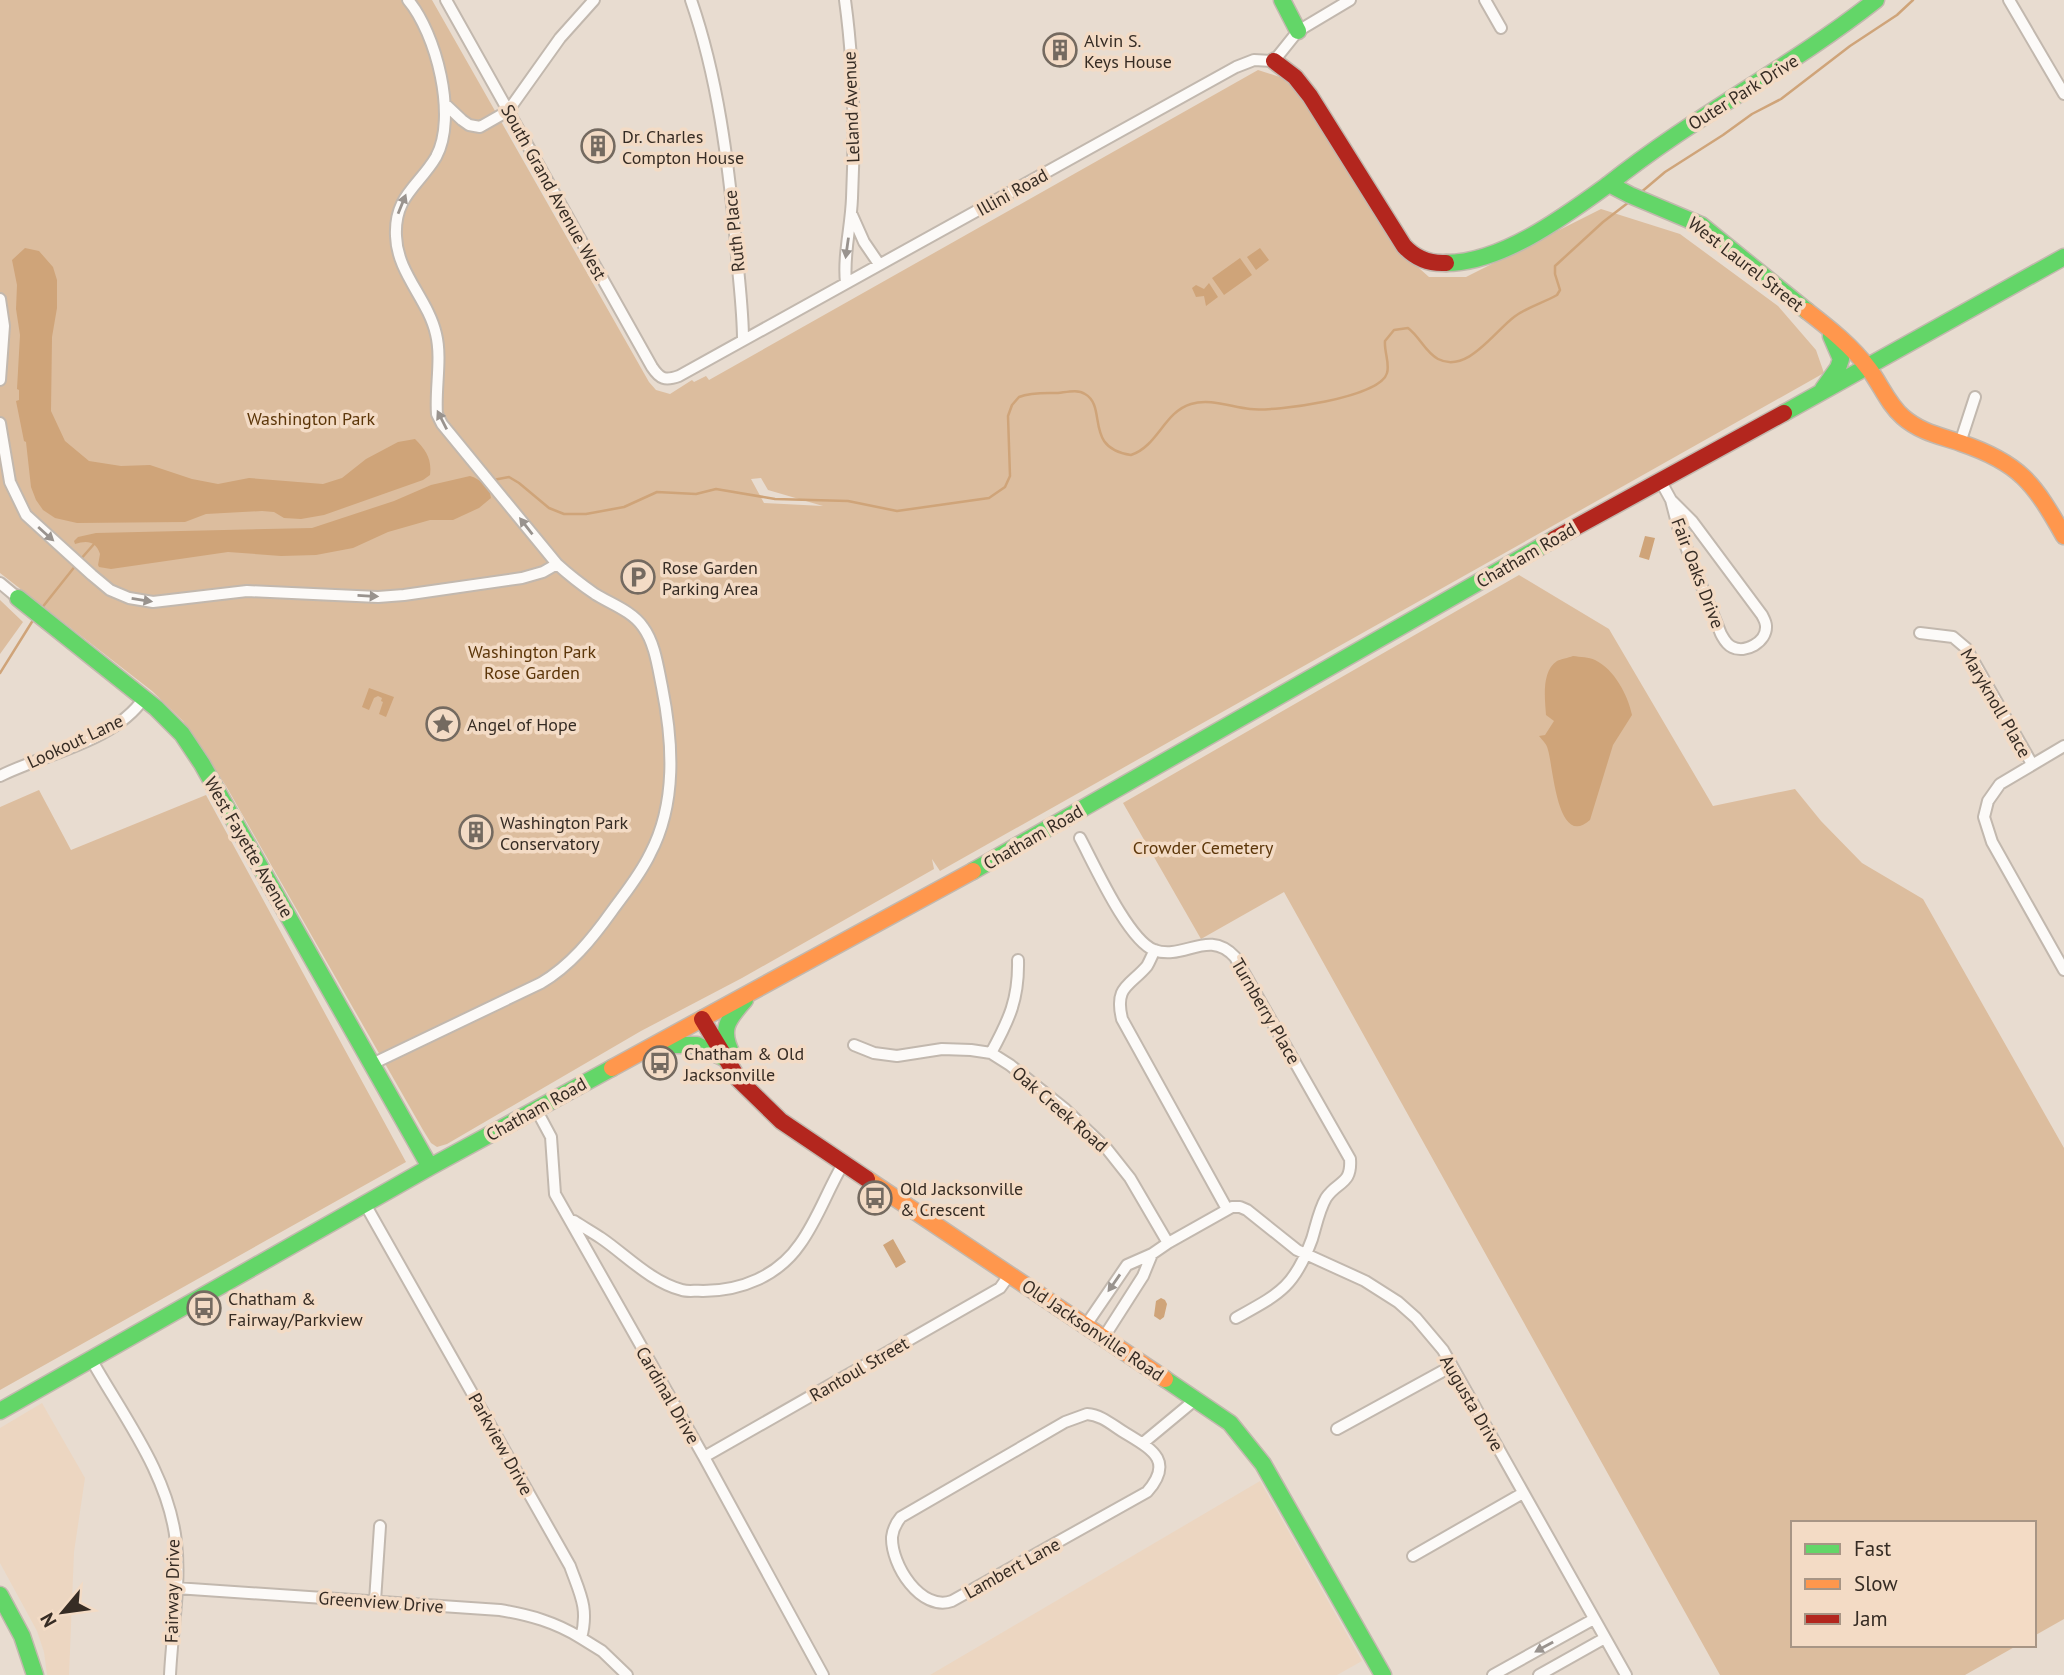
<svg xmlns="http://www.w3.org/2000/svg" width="2064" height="1675" font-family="'PT Sans',sans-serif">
<rect width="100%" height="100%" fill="#e8dcd0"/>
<path fill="#ecd6c1" d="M42,1403L85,1478L74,1552L69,1675H47L44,1652L37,1631L0,1563V1428Z
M1260,1481L1362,1661L1337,1675H930Z"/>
<path fill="#dcbd9e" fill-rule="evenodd" d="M0,0H432L649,382L656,390L670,394L692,380L694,382L706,376L709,380L1258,70L1280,77L1301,94L1392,244L1429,277H1466L1601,209L1680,234L1778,306L1816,350L1824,373L940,871L932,859L934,869L742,978L641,1031L447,1144L437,1147L431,1143L423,1130L226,786L183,721L152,691L0,573ZM761,478L768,490L823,506L764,503L751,479Z
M1519,575L1609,629L1713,806L1795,789L1821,821L1862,863L1923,899L2064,1148V1619L2034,1636V1523H1793V1645H2018L1965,1675H1720L1284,892L1201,939L1123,803Z
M0,600L23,622L0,654Z
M39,790L71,850L206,795L406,1162L0,1390V807Z"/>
<path fill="#cfa479" d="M25,248L39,251L53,267L57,280V308L52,337L51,411L65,441L89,461L121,466L150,465L192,479L218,484L249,478L323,484L342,478L366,459L398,442L415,439C426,450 432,459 430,475L423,480L324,515L301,519L284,518L274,512L262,511L206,514L185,522L77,523L55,518L43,510L36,500L31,487L26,442L24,441L16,401L19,400V390L17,389L20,335L16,309L17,285L12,260Z
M1260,248L1269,260L1256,270L1247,257Z
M1240,258L1252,275L1224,295L1212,278Z
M1209,283L1218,297L1206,306L1204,296L1196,297L1192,288L1196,285L1204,289Z
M470,476C480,479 490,487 491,498L479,508L453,520H430L388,532L353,548L316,555L281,556L228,552L111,569L99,567L98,565L100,554C96,541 87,540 75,544L74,541L78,537L96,533L312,528L394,501L431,485Z
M1645,536L1655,538L1649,560L1639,557Z
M1573,656C1580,657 1589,657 1595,660C1614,669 1628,695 1632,715L1613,745L1590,820C1557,850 1553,765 1548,750C1547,744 1543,741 1539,736L1545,735L1554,721L1546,715C1545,700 1541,671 1557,661C1561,659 1568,658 1573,656Z
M369,688L394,697L386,717L379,714L383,702L381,701L382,698L378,696L374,698L369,710L362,707Z
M893,1239L906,1262L896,1268L883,1245Z
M1161,1298L1165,1300L1167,1304L1164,1317L1160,1320L1154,1316L1156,1301Z"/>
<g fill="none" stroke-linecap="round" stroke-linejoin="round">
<path stroke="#cfa479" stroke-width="2.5" d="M1639,194L1665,172L1723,135L1752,114L1781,99L1850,46L1897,15L1913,0
M493,480L509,477L519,483L549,508L564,514H586L624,507L657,492L696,494L716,489L775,499L848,501L897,511L989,498L1005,487L1010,476L1008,416L1012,405L1019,397C1031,392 1046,393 1058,393C1067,392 1078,389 1085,394C1108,407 1083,448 1131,455C1158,446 1164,412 1191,404C1210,398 1231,407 1250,409C1275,412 1380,398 1387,373C1390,363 1384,352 1385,341L1394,330L1408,328C1420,337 1425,352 1438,359C1467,374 1494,332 1514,317C1527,307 1543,303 1557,295L1560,290L1555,274V266L1603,222L1629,202
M80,560L94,544
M41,609L76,565
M0,673L35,617"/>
<defs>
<path id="street" d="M446,0L652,367C660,379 665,381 679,376L1236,67L1254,60L1274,61L1298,31L1350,0
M691,0C718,78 728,161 736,243C738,275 743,308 743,340
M845,0C854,65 855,132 852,198C851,227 843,255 846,283
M1485,0L1501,28
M2009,0L2064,94
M445,104L462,120L469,125L480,127L508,111L560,38L594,0
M852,215L864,242L879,264
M0,299L4,326L0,380
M0,423L10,482L26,515L92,575L110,590L129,598L153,602L247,591L378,597L404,595L522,578L543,572L557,564
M1960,443L1975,397
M1660,480L1671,500L1692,521L1762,615C1764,619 1766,622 1766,626C1767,642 1745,654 1732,647C1726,644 1724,639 1721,634L1678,527L1671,500
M0,583L18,598
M1920,633L1953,637L1966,648L2032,764
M2064,746L2000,784L1988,801L1984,817L1992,842L2064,970
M0,776C46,753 114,742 144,698
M1080,838C1094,864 1128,940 1154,950C1184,961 1208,928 1235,957L1350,1159C1352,1185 1337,1181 1326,1198C1319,1210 1316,1226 1312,1239C1294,1288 1279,1294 1236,1318
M1155,950C1152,955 1150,961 1147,966C1130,986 1114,986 1122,1019L1227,1209
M854,1045L874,1053L897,1056L942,1049L971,1050L991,1053L1010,1065L1066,1110L1107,1149L1130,1178L1168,1243
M991,1053C1009,1020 1019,999 1018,960
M372,1064L541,983C570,966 592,939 612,911C625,893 640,875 650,854C677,803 673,742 662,687C658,668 655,643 643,627C632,611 611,604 595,594C582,585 569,575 557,564L442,424L437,414C435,389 442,358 436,334C428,299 397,273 396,236C394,196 419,186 436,157C458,117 436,33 408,0
M536,1109L551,1137L555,1194L704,1457L823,1675
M365,1204L570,1566C580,1594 589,1608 581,1638L602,1651L627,1675
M574,1221C583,1227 592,1232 601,1238C626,1255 651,1282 682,1290C688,1292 697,1290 703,1291C741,1291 778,1276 800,1244C818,1219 827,1191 843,1164
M1086,1325L1127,1265L1152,1254L1168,1243L1232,1207H1240L1247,1210L1297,1250L1365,1281L1398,1302L1416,1318L1443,1350L1626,1675
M1104,1337L1143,1276L1152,1254
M91,1359C123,1416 169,1475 176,1542C181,1585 172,1631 170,1675
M1087,1414C1101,1415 1111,1424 1122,1431C1149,1448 1176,1459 1147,1492L952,1601C921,1612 891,1565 892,1537C893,1529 896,1523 901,1517L1065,1422Z
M1337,1429L1452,1366
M1143,1443L1196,1399
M704,1457L1000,1288L1010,1274
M1413,1556L1523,1493
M176,1588L500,1610C530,1615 555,1622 581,1638
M375,1601L380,1526
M1493,1675L1594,1619
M1539,1675L1605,1638"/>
<path id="fast" d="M1282,0L1298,31
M1609,184C1694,116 1791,67 1876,0
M1446,263C1502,263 1565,216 1609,184L1630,195L1701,225L1807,311
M1823,389L1838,368L1841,359L1831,336
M1784,413L2064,257
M18,598L156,708L182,734L202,764L430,1167
M973,871L1554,539
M662,1045H697L724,1058
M733,1056C719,1030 727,1020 745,1000
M1165,1379L1230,1423L1263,1464L1383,1675
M0,1411L430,1167L612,1068
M0,1595L22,1636L35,1675"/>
<path id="slow" d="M1807,311C1829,328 1852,346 1869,369C1881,385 1888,404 1903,417C1920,432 1941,436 1961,443C2020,463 2034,483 2064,536
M612,1068L973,871
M867,1179L1165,1379"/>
<path id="jam" d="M1274,61L1295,77L1310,96L1404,246C1415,258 1429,264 1446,263
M1554,539L1784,413
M702,1019L739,1080L781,1121L867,1179"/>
</defs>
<use href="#street" stroke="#c2b8ae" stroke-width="14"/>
<use href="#fast" stroke="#c2b8ae" stroke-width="19"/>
<use href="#slow" stroke="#c2b8ae" stroke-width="19"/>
<use href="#jam" stroke="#c2b8ae" stroke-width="19"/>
<use href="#street" stroke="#fcfaf8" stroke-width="10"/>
<use href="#fast" stroke="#63d668" stroke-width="16"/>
<use href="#slow" stroke="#ff974d" stroke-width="16"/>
<use href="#jam" stroke="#b3261e" stroke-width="16"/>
</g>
<defs><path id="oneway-solid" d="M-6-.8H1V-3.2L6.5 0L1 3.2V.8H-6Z" transform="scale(1.75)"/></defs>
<g fill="#99938e">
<use href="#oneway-solid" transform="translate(402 204) rotate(-68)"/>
<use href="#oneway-solid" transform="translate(847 248) rotate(98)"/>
<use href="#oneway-solid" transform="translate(442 420) rotate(-117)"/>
<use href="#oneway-solid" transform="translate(526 526) rotate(-128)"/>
<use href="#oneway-solid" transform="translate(46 534) rotate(42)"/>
<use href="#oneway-solid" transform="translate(368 596) rotate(3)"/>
<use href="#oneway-solid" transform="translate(142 600) rotate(9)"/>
<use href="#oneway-solid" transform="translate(1114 1283) rotate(125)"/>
<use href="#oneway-solid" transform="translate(1544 1647) rotate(151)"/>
</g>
<defs>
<symbol id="building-ring" viewBox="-11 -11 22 22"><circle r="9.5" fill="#f3dbc5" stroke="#746a60" stroke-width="1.5"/><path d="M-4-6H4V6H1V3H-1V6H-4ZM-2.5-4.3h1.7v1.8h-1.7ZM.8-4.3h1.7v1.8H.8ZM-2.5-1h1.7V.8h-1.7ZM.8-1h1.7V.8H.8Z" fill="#746a60"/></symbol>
<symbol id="parking-ring" viewBox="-11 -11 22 22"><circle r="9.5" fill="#f3dbc5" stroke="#746a60" stroke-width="1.5"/><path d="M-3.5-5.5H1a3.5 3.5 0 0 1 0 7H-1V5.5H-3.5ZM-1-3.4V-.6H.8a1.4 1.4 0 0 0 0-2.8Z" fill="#746a60"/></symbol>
<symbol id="sight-ring" viewBox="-11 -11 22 22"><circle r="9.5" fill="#f3dbc5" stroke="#746a60" stroke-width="1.5"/><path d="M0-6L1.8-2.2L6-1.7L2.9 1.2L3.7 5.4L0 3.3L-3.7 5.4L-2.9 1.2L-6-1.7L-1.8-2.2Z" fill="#746a60"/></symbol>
<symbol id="bus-ring" viewBox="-11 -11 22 22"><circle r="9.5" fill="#f3dbc5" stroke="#746a60" stroke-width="1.5"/><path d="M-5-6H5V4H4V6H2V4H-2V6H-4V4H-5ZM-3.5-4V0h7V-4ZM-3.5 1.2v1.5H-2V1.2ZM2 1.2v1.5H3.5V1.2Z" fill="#746a60"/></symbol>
</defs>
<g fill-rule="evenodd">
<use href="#building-ring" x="1041" y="31" width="38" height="38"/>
<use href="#building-ring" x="579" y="127" width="38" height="38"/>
<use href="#parking-ring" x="619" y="558" width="38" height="38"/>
<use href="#sight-ring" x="424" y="705" width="38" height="38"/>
<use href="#building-ring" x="457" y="813" width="38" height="38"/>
<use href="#bus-ring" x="641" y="1044" width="38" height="38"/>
<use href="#bus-ring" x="856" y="1179" width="38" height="38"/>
<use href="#bus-ring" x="185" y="1289" width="38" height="38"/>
</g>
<g text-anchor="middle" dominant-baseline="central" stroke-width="7" stroke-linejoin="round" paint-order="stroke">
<g font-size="18" fill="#362c24" stroke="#f3dbc5" text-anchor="start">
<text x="1084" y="40">Alvin S.<tspan x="1084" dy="21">Keys House</tspan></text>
<text x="622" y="136">Dr. Charles<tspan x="622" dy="21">Compton House</tspan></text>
<text x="662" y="567">Rose Garden<tspan x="662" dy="21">Parking Area</tspan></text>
<text x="467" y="724">Angel of Hope</text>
<text x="500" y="822">Washington Park<tspan x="500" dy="21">Conservatory</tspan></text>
<text x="684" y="1053">Chatham &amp; Old<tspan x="684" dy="21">Jacksonville</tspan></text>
<text x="900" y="1188">Old Jacksonville<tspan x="900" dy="21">&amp; Crescent</tspan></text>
<text x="228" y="1298">Chatham &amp;<tspan x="228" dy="21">Fairway/Parkview</tspan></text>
</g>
<g font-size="18" fill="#362c24" stroke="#f3dbc5">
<text transform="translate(1743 92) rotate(-32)">Outer Park Drive</text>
<text transform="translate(851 107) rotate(-92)">Leland Avenue</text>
<text transform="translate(554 192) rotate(61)">South Grand Avenue West</text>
<text transform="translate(1012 192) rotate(-29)">Illini Road</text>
<text transform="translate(734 231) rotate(-96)">Ruth Place</text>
<text transform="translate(1746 264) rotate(38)">West Laurel Street</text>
<text transform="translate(1526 555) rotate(-30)">Chatham Road</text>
<text transform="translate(1698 573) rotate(69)">Fair Oaks Drive</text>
<text transform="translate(1996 703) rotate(60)">Maryknoll Place</text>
<text transform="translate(75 741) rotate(-25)">Lookout Lane</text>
<text transform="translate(1033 837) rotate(-30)">Chatham Road</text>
<text transform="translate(249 847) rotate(60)">West Fayette Avenue</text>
<text transform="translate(1266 1011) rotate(60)">Turnberry Place</text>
<text transform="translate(536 1109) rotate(-29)">Chatham Road</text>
<text transform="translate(1060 1109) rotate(41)">Oak Creek Road</text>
<text transform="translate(1093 1330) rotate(34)">Old Jacksonville Road</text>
<text transform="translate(859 1369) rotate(-30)">Rantoul Street</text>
<text transform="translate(668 1395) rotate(60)">Cardinal Drive</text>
<text transform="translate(1472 1403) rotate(60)">Augusta Drive</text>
<text transform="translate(501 1444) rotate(61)">Parkview Drive</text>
<text transform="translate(1012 1568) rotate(-29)">Lambert Lane</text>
<text transform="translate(172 1591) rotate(-89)">Fairway Drive</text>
<text transform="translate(381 1602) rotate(4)">Greenview Drive</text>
</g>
<g font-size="18" fill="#5c3609" stroke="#f3dbc5">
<text x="311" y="418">Washington Park</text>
<text x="532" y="651">Washington Park<tspan x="532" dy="21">Rose Garden</tspan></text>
<text x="1203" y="847">Crowder Cemetery</text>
</g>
</g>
<rect x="1791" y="1521" width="245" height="126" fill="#f3dbc5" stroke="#a79585" stroke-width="2"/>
<rect x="1805" y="1544" width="35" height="10" fill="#63d668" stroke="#a79585" stroke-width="2"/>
<text x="1854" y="1556" font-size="21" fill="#362c24">Fast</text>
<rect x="1805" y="1579" width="35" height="10" fill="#ff974d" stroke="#a79585" stroke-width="2"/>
<text x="1854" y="1591" font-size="21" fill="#362c24">Slow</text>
<rect x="1805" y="1614" width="35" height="10" fill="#b3261e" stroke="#a79585" stroke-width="2"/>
<text x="1854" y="1626" font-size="21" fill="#362c24">Jam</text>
<g transform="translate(63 1612) rotate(241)" stroke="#f3dbc5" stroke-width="5" paint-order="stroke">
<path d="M0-5L12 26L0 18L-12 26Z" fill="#362c24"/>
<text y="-10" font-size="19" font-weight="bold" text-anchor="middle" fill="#362c24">N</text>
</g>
</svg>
